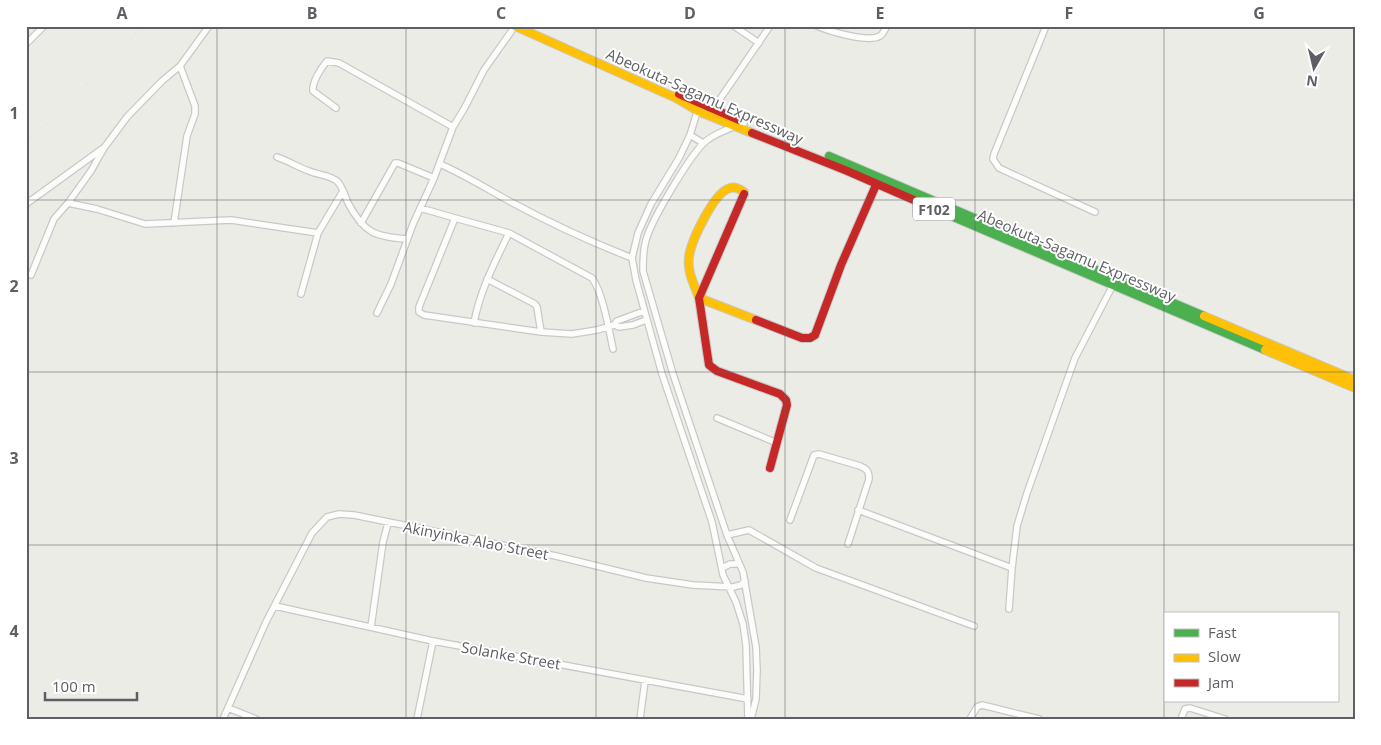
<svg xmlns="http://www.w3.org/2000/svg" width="1381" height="745" font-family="'Open Sans',sans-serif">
<rect width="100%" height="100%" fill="#ecece7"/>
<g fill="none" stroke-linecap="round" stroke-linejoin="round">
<defs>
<path id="street" d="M734,26L759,43
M817,26C829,31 868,43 880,36C883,34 885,29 887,26
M1046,26L994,154L993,159L999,168L1095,212
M26,44L44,26
M336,108L313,91C312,82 321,68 327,61L339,63L453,127
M698,109L690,135L679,158L651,204L638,233L632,258L636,280L662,374L712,522L723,575L736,602L743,624L746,645L748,719
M719,112L720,99L770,26
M744,123C731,128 717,132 706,141C691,153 653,218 647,237C643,247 643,260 643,271L673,374L727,535L743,572L756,647L757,670L756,699L751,719
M690,135L703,143
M277,157C288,161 298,167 309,171C318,175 331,175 338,182C343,188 345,196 348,203C364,233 375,237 407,239
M440,164C465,175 487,189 511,202C550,223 591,242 632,258
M68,203L97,209L145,224L231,220L318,233
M26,204L102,149
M420,208L455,218L419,307V312L424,315L541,332L572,334L597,330L614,325L619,327L633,325L646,320
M455,218L509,233L592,278C603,293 609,330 613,349
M174,223L187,136L195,114V106L180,66
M361,223L395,163H398L434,178
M31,275L54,219L68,203L91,171L104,148L127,117L162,81L180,66L209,26
M487,279L535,304L537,307L541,332
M301,294L318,233L343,191
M377,313L391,284L413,224L434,178L453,127L464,109L484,70L515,26
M474,323C480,290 495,262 509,233
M614,325L617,321L644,311
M717,418L777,443
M858,510L1012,568
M790,520L814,455L819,454L860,466C867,469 869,471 869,479L848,544
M727,535L749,530L816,568L974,626
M722,568L730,564H739
M275,606L433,641L748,699
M1009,609L1012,568L1017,526L1027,493L1075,358L1113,285
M371,627L383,542L388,523
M228,708L256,719
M223,719L266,622L312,533L327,517L339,514L354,515L556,556L646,578L693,585L733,587L741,585L745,581
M417,719L433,641
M640,719L645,681
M970,719L977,707L982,705L1039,719
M1181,719L1185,709L1190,708L1225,719"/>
<path id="fast" d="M829,156L1204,316
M930,207L1265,350"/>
<path id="slow" d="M515,26L676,98L698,111L752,133
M744,194V192C740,189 735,186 730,188C714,192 691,241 689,257C687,272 694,284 699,298L756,320
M1204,316L1355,380
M1265,350L1355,388"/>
<path id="jam" d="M679,94L739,120
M752,133L845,170L930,207
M744,194L699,298L709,365L717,371L780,394L786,400L787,405L770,468
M756,320L802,338H810L815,335L841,265L876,185"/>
</defs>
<use href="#street" stroke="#c8c8c8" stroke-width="8"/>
<use href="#fast" stroke="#c7c8c8" stroke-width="10"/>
<use href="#slow" stroke="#c7c8c8" stroke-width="10"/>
<use href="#jam" stroke="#c7c8c8" stroke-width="10"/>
<use href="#street" stroke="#fcfcfb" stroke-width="5.5"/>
<use href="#fast" stroke="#4caf50" stroke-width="8"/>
<use href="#slow" stroke="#ffc107" stroke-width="8"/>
<use href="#jam" stroke="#c62828" stroke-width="8"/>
<path stroke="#e3e4e3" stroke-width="2" stroke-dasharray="1 6" stroke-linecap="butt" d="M26,142L54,118L143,26"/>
</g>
<path fill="none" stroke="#5d5f64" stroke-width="1" stroke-opacity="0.55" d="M217,26V719M406,26V719M596,26V719M785,26V719M975,26V719M1164,26V719M26,200H1355M26,372H1355M26,545H1355"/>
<g text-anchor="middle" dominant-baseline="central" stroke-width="4" stroke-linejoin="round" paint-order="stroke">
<rect fill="#fff" stroke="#8e8f92" stroke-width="1" x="913" y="197.5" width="42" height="23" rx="4"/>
<g font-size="14" font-weight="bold" fill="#5d5f64">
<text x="934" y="209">F102</text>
</g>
<g font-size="15" fill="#5d5f64" stroke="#fff">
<text transform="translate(705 96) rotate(24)">Abeokuta-Sagamu Expressway</text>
<text transform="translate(1077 255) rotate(23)">Abeokuta-Sagamu Expressway</text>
<text transform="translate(476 540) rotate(11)">Akinyinka Alao Street</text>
<text transform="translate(511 655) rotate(10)">Solanke Street</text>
</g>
</g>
<rect width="1381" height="745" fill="none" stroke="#ffffff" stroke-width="55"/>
<rect x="1164" y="612" width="175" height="90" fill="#ffffff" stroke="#bebfc1"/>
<rect x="1174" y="629" width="25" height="8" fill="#4caf50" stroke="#bebfc1"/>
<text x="1208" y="638" font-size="15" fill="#5d5f64">Fast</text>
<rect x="1174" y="654" width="25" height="8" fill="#ffc107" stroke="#bebfc1"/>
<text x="1208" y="662" font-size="15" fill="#5d5f64">Slow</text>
<rect x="1174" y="679" width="25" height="8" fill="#c62828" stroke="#bebfc1"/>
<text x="1208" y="688" font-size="15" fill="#5d5f64">Jam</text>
<g transform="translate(1314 68) rotate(188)" stroke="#ffffff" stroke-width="4" paint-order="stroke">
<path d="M0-4L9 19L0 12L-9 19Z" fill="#5d5f64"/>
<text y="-8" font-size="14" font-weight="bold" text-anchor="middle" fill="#5d5f64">N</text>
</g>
<path d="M45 692v8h92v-8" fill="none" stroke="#5d5f64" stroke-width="2.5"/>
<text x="52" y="692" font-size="15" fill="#5d5f64" stroke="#ffffff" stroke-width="4" paint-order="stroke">100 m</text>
<rect x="28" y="28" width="1326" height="690" fill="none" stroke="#5d5f64" stroke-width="2"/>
<g font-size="16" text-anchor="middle" font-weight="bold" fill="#5d5f64">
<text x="122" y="19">A</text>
<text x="312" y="19">B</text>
<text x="501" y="19">C</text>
<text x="690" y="19">D</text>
<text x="880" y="19">E</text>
<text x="1069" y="19">F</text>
<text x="1259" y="19">G</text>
<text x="14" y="119">1</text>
<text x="14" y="292">2</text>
<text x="14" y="464">3</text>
<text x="14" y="637">4</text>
</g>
</svg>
